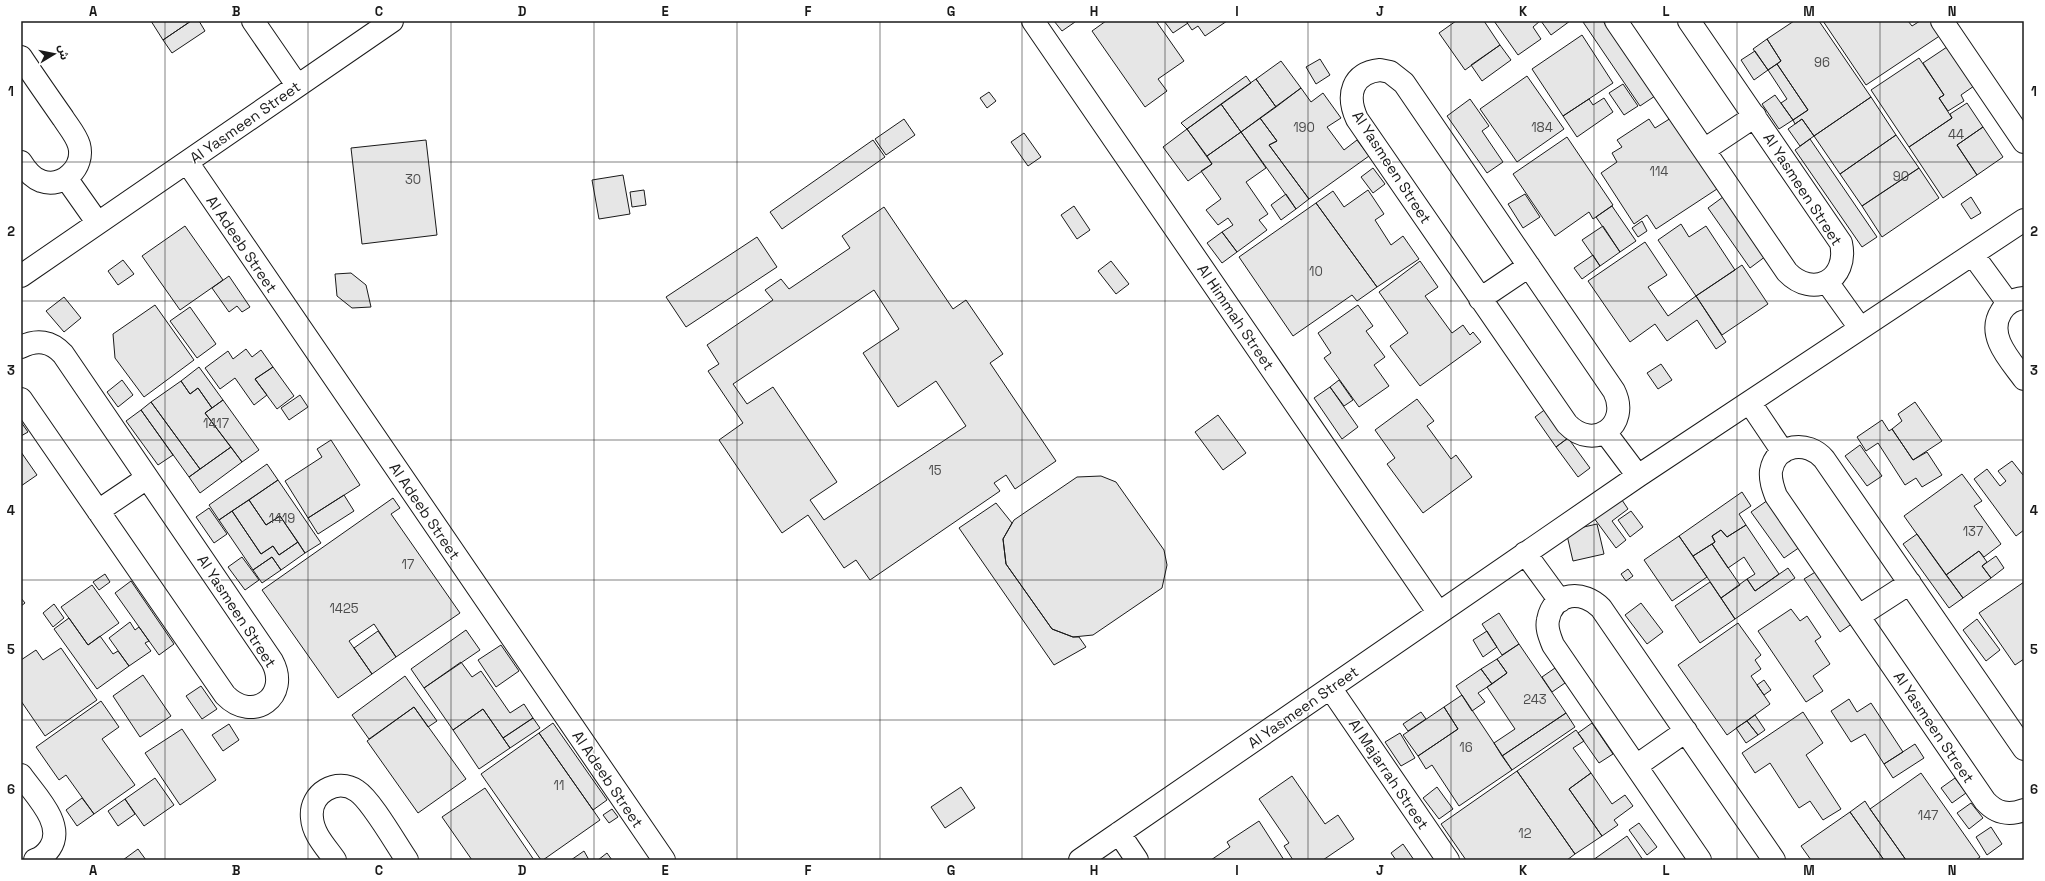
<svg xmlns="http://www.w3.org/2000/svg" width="2045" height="881" font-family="'Space Grotesk','Noto Sans Arabic',sans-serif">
<rect width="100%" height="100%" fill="#fff"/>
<path fill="#e6e6e6" stroke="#1a1a1a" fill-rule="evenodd" d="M151,21H191L163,40Z
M191,21H199L205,31L172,53L163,40Z
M1054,21H1075V22L1062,31Z
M1106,21H1156L1184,61L1158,79L1167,91L1145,107L1092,31Z
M1164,21H1186L1188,23L1173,33Z
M1186,21H1227L1205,36L1198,26L1192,30Z
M1456,21H1484L1500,45L1465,70L1439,33Z
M1494,21H1540L1533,27L1541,39L1518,55Z
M1541,21H1570L1551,35Z
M1603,21L1655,96L1640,106L1583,22Z
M1794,21H1819L1871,97L1814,136L1802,119L1795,124L1793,120L1808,110L1777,64L1781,61L1767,39Z
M1823,21H1908L1912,26L1920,21H1931L1941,35L1866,85Z
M1582,35L1613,83L1563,116L1532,69Z
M1767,39L1781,61L1768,70L1753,49Z
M1500,45L1511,60L1482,81L1471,65Z
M1947,47L1974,86L1961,95L1964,101L1948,111L1939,98L1944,95L1923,63Z
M1755,51L1768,70L1754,80L1741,60Z
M1919,58L1944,95L1939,98L1952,118L1909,147L1871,90Z
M1320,59L1330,75L1316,84L1306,67Z
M1281,61L1301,88L1276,107L1256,79Z
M1777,64L1808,110L1793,120L1781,103L1787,99L1768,70Z
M1246,76L1251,83L1187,129L1181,123Z
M1527,76L1564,129L1517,162L1480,109Z
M1256,79L1276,107L1241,132L1221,104Z
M1623,84L1638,106L1624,115L1609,93Z
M1301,88L1311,102L1323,93L1341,118L1327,127L1344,150L1357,140L1369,156L1309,199L1269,145L1277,141L1260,118Z
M989,92L996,101L987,108L980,98Z
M1775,95L1793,120L1779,129L1762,104Z
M1871,97L1896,135L1840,174L1814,136Z
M1604,98L1613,112L1577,137L1563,116L1589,99L1593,105Z
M1470,99L1489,126L1482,131L1503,162L1487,173L1447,116Z
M1967,103L1983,127L1957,145L1977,175L1943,198L1909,147L1952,118L1950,114Z
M1221,104L1241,132L1207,156L1187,129Z
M1260,118L1277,141L1269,145L1309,199L1296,209L1241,132Z
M1671,118L1717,189L1656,229L1647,215L1634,224L1601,173L1617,162L1612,153L1622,147L1617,140L1649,119L1655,128Z
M904,119L915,135L886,155L875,139Z
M1802,119L1814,136L1800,146L1788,129Z
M1983,127L2003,157L1977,175L1957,145Z
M1187,129L1212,164L1188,181L1163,147Z
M1241,132L1266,168L1246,182L1268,214L1259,220L1267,230L1237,252L1222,232L1233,225L1228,218L1218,225L1206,210L1221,199L1201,171L1212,164L1207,156Z
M1024,133L1041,157L1028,166L1011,142Z
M1896,135L1919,168L1862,206L1840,174Z
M1567,137L1613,205L1593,219L1589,212L1555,236L1513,174Z
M1810,139L1877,237L1862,247L1795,150Z
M426,140L437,235L362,244L351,148Z
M873,140L885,157L782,229L770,212Z
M1373,168L1385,184L1373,193L1361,177Z
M1919,168L1939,198L1882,237L1862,206Z
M623,175L630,214L599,219L592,180Z
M644,190L646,205L632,207L630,192Z
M1368,190L1384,214L1375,220L1391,245L1403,236L1419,259L1377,287L1316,203L1333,191L1344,207Z
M1286,194L1296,209L1281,220L1271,205Z
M1525,194L1540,217L1523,228L1508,204Z
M1723,197L1766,256L1750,268L1708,208Z
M1971,197L1981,213L1971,219L1961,204Z
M1316,203L1377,287L1357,301L1352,295L1293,336L1239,257Z
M1074,206L1090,230L1077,239L1061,215Z
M1612,206L1636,241L1620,252L1596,217Z
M884,207L953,309L966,300L1003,354L990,363L1056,461L1015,489L1006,475L994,483L1000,491L870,580L856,560L844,568L808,515L782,533L719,440L743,423L708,371L719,364L707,345L773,300L765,290L781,279L789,289L850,248L842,236ZM874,290L899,329L863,353L898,407L936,381L966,426L824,520L810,500L837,482L773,387L747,404L733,384Z
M1642,221L1647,231L1638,237L1632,228Z
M1681,224L1689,237L1706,226L1735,270L1696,296L1658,240Z
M185,226L223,280L180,310L142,256Z
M1603,226L1620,252L1600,266L1582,240Z
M1222,232L1237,252L1222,263L1207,243Z
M757,237L777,267L686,327L666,297Z
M1645,242L1667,275L1648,287L1668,316L1696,296L1726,342L1716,349L1697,320L1667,341L1655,324L1630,342L1588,281Z
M1593,255L1600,266L1582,279L1574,268Z
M123,260L134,274L118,285L108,271Z
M1111,261L1129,284L1116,294L1098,271Z
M1420,261L1438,287L1425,296L1452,333L1463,325L1470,335L1473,332L1481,342L1420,386L1390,346L1408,333L1379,292Z
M1742,265L1768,304L1722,335L1696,296Z
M351,273L366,285L371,307L352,308L337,296L335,274Z
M229,276L250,307L242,312L237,306L229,312L212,288Z
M64,297L81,318L64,332L46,311Z
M155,305L194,360L144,397L115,358L113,334Z
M1358,305L1373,326L1366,331L1385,357L1374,365L1389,386L1359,407L1324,358L1331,353L1318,333Z
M190,307L216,344L197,358L170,321Z
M246,349L252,357L261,350L273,367L255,379L267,395L254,405L235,378L220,389L205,368L228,351L233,359Z
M1661,364L1672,380L1658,389L1647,373Z
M199,367L223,400L212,408L198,388L190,394L181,381Z
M273,367L294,396L277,409L255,379Z
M122,380L133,395L118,407L107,392Z
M1339,380L1353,400L1344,406L1330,387Z
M181,381L190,394L198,388L212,408L205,413L231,447L200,469L151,402Z
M1330,387L1358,427L1342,439L1314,398Z
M300,395L308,407L289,420L281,408Z
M1417,399L1434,421L1427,426L1451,459L1456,455L1472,477L1423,513L1387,464L1395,458L1375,430Z
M223,400L259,450L242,462L205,413Z
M151,402L200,469L189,477L141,410Z
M1915,402L1942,441L1913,460L1892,429L1902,421L1898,414Z
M1547,408L1568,438L1556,447L1535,417Z
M141,410L173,455L158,465L126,421Z
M1218,415L1246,453L1223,470L1195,432Z
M1882,420L1889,431L1892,429L1913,460L1927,452L1942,475L1922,487L1916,478L1905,485L1878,443L1866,451L1857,437Z
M21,422L28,432L21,436Z
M1568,438L1590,468L1578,477L1556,447Z
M331,440L360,485L308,518L285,481L322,457L317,449Z
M1860,445L1882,476L1867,486L1845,456Z
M231,447L242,462L200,493L189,477Z
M21,452L37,475L21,486Z
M2012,461L2023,475L2024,474V530L2016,536L1974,479L1987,469L2000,486L2006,481L1998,471Z
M267,464L278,480L219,520L209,505Z
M1962,474L1982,501L1974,506L2001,544L1984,557L1979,551L1946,575L1904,516Z
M1101,476L1116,482L1164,550L1167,565L1162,588L1093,635L1073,637L1052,629L1006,564L1003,539L1014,520L1077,477Z
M278,480L321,543L305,553L280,516L266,525L249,500Z
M1742,492L1751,506L1739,514L1746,525L1727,537L1721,530L1712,536L1715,542L1693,556L1679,536Z
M1618,494L1628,509L1612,521L1626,540L1616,548L1591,514Z
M344,495L354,511L318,534L308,518Z
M393,498L400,508L391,514L460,613L396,657L374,624L349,641L372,674L338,698L262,590Z
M249,500L266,525L280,516L298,542L279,555L273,546L261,554L232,511Z
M1768,500L1800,547L1784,558L1751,512Z
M996,503L1012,523L1003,539L1006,564L1052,629L1073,637H1079L1086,647L1054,665L959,528Z
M209,508L227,534L214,543L196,517Z
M232,511L261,554L273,546L279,555L298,542L305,553L281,570L272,557L253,570L219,520Z
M1631,511L1643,527L1630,537L1618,520Z
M1597,524L1604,554L1573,561L1566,531Z
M1746,525L1779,574L1755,591L1747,579L1755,574L1744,557L1728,568L1712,544L1715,542L1712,536L1721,530L1727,537Z
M1917,534L1963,598L1949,608L1903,544Z
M1679,536L1707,577L1672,601L1644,560Z
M1712,544L1740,585L1721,598L1693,556Z
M1979,551L1987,562L1982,566L1991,578L1963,598L1946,575Z
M1996,556L2004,568L1991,578L1982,566Z
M242,557L259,580L245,590L228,567Z
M272,557L281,570L262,583L253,570Z
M1788,568L1795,578L1735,619L1721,598L1747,579L1755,591Z
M1628,569L1633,576L1626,581L1621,574Z
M1817,571L1853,623L1840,632L1804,579Z
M105,574L110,582L99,590L93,582Z
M131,581L174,644L159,655L115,593Z
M1710,582L1735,619L1700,643L1675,606Z
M2024,582V659L2015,665L1979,613Z
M92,585L119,623L88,645L61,607Z
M21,598L25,603L21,606Z
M1641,603L1663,632L1647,644L1625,615Z
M54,604L64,618L53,627L43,613Z
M1791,609L1800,621L1807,616L1821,637L1815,641L1830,664L1813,676L1823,691L1806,702L1758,631Z
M1499,613L1519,644L1502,655L1482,624Z
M69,618L88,645L100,636L113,654L118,651L129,666L97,689L54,629Z
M1977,619L2000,650L1986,661L1963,630Z
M130,622L135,630L139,627L149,641L145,643L151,651L129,666L109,638Z
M1738,623L1761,655L1755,660L1761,669L1751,676L1770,704L1727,735L1678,665Z
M466,630L480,650L424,688L411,669Z
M378,631L396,657L372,674L354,648Z
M1487,631L1497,647L1483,657L1473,640Z
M1519,644L1566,713L1502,756L1494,743L1515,729L1487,687L1507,673L1497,659Z
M501,645L519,671L496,687L478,660Z
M61,648L97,700L45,736L21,701V660L36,650L43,660Z
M1497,659L1507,673L1492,684L1481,669Z
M461,662L472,677L481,671L510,713L524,704L533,718L503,738L483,709L453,730L424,688Z
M1555,668L1565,683L1552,692L1542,677Z
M1481,669L1492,684L1478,693L1485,702L1472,711L1456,686Z
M143,675L171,716L140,737L113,696Z
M405,676L437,721L428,727L414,707L369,739L352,715Z
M1764,680L1771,690L1764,695L1757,685Z
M201,686L217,709L202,719L186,696Z
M1462,695L1512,770L1459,806L1432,765L1426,769L1418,756L1458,729L1444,707Z
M1849,699L1857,712L1871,703L1903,752L1884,764L1865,734L1851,742L1831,711Z
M101,701L119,727L102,739L135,785L94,814L66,775L59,780L36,747Z
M414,707L466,779L418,813L367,741Z
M1444,707L1458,729L1418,756L1403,735Z
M483,709L510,748L479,769L453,730Z
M1421,712L1426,719L1408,731L1403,724Z
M1803,712L1823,743L1806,755L1841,809L1823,820L1810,801L1799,808L1770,763L1755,773L1742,753Z
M1566,713L1575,727L1512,770L1502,756Z
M1755,715L1765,730L1758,735L1747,721Z
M533,718L540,728L510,748L503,738Z
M1747,721L1758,735L1746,743L1736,728Z
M553,723L607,800L593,810L539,733Z
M1592,723L1613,754L1599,763L1578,733Z
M229,724L239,740L223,751L212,735Z
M182,729L216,780L180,805L145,753Z
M1576,730L1584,741L1573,748L1591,773L1569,789L1602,836L1575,854L1517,771Z
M539,733L600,820L543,860H541L481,774Z
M1400,733L1415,758L1401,766L1385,742Z
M1915,744L1924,758L1893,778L1884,764Z
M1517,771L1575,854L1567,860H1466L1441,824Z
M1591,773L1612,804L1625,795L1633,806L1614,820L1618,825L1602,836L1569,789Z
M1921,773L1980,857L1976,860H1906L1870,809Z
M1292,776L1325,824L1338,815L1354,839L1323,860H1293L1284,846L1289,843L1259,799Z
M155,778L174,805L144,826L125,799Z
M1955,778L1966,793L1952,803L1941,788Z
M961,787L975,808L945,828L931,807Z
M1437,787L1453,809L1439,819L1423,798Z
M485,788L534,860H472L442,817Z
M82,798L94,814L77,826L66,810Z
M125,799L135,814L118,826L108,811Z
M1865,801L1870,809L1906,860H1884L1850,812Z
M1971,803L1983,818L1969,829L1957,813Z
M612,809L618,817L609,823L603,815Z
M1850,812L1884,860H1811L1801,846Z
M1259,821L1284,860H1211L1230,847L1227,842Z
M1639,823L1657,847L1647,855L1629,830Z
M1991,827L2002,844L1987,855L1976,837Z
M1627,836L1643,860H1593Z
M1403,844L1414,860H1396L1391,853Z
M138,849L146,860H123Z
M584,851L589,860H571Z
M607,853L612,860H598Z"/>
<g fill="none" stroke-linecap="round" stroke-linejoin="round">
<defs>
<path id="minor" d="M253,21L297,85
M1033,21L1438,612
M1616,21L1787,272C1813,299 1849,280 1841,243L1689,21
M1942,21L2024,142
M21,57C35,78 49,98 63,118C68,126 76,135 79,145C85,167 63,189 41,181C32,178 26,170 21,162
M1380,70L1390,72L1404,83L1614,391C1631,425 1594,452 1567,424L1357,119C1346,95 1352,73 1380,70Z
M1704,150L1755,116
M187,162L664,860
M66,178L97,222
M1973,255L2008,303
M21,276L392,21
M1827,282L1860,328
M2024,298C2014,299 2006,303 2001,312C1986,336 2011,361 2024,379
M1480,299L1529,266
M21,347C37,339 51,341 63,354L272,661C291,696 253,724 225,695L21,399
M1750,403L1783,452
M1605,432L1638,476
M98,511L147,478
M1525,553L1560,601
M1859,616L1910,583
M1331,689L1448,860
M2024,749L1824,459C1808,440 1776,443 1771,471C1770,480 1773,488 1776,496L1985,801C1996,813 2008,816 2024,810
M1636,766L1686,731
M21,775C34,794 66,824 50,848C46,854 41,858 35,860
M1119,833L1137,860
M335,860C326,847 313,834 312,818C309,793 337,777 357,791C371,800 396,844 407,860
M1080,860L1638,476L2024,220
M1700,860L1553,645C1550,637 1546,629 1548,620C1553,591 1584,590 1601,608L1774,860"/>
</defs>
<use href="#minor" stroke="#1a1a1a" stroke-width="24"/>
<use href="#minor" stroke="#fff" stroke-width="22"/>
</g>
<path fill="none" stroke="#1a1a1a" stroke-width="1" stroke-opacity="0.55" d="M165,21V860M308,21V860M451,21V860M594,21V860M737,21V860M880,21V860M1022,21V860M1165,21V860M1308,21V860M1451,21V860M1594,21V860M1737,21V860M1880,21V860M21,162H2024M21,301H2024M21,440H2024M21,580H2024M21,720H2024"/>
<g text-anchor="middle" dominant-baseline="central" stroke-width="3" stroke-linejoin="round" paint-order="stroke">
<g font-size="13" fill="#4d4d4d">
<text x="1822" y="62">96</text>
<text x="1304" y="127">190</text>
<text x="1542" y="127">184</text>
<text x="1956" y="134">44</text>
<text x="1659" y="171">114</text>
<text x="1901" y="176">90</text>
<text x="413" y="179">30</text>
<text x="1316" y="271">10</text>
<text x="216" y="423">1417</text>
<text x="935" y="470">15</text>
<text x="282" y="518">1419</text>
<text x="1973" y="531">137</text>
<text x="408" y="564">17</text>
<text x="344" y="608">1425</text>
<text x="1535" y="699">243</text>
<text x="1466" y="747">16</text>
<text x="559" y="785">11</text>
<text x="1928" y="815">147</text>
<text x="1525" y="833">12</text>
</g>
<g font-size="15" fill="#1a1a1a" stroke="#fff">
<text transform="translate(245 122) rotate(-35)">Al Yasmeen Street</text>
<text transform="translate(1392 167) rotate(57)">Al Yasmeen Street</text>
<text transform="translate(1803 189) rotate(57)">Al Yasmeen Street</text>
<text transform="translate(242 244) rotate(56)">Al Adeeb Street</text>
<text transform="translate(1236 317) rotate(56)">Al Himmah Street</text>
<text transform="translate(425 511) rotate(56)">Al Adeeb Street</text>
<text transform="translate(237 611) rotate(57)">Al Yasmeen Street</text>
<text transform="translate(1303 707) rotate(-35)">Al Yasmeen Street</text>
<text transform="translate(1934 727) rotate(56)">Al Yasmeen Street</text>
<text transform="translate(1389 774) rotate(56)">Al Majarrah Street</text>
<text transform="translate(608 779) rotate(56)">Al Adeeb Street</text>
</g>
</g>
<rect width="2045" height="881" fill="none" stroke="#ffffff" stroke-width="44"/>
<g transform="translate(54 54) rotate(80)" stroke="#ffffff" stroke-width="3" paint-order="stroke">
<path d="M0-3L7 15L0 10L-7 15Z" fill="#1a1a1a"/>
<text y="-6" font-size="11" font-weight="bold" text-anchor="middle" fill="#1a1a1a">ش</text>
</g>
<rect x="22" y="22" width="2001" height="837" fill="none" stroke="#1a1a1a" stroke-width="1.5"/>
<g font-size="13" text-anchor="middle" font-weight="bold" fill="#1a1a1a">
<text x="93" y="16">A</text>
<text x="236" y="16">B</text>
<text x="379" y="16">C</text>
<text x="522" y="16">D</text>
<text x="665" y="16">E</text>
<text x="808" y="16">F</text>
<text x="951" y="16">G</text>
<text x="1094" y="16">H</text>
<text x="1237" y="16">I</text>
<text x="1380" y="16">J</text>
<text x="1523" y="16">K</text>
<text x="1666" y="16">L</text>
<text x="1809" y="16">M</text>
<text x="1952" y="16">N</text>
<text x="11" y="96">1</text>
<text x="2034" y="96">1</text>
<text x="11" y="236">2</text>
<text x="2034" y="236">2</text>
<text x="11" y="375">3</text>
<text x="2034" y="375">3</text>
<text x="11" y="515">4</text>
<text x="2034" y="515">4</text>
<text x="11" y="654">5</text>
<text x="2034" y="654">5</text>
<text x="11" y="794">6</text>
<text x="2034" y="794">6</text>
<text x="93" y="875">A</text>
<text x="236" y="875">B</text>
<text x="379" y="875">C</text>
<text x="522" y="875">D</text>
<text x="665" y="875">E</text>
<text x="808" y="875">F</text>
<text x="951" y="875">G</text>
<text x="1094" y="875">H</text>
<text x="1237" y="875">I</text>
<text x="1380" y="875">J</text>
<text x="1523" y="875">K</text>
<text x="1666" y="875">L</text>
<text x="1809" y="875">M</text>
<text x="1952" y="875">N</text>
</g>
</svg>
